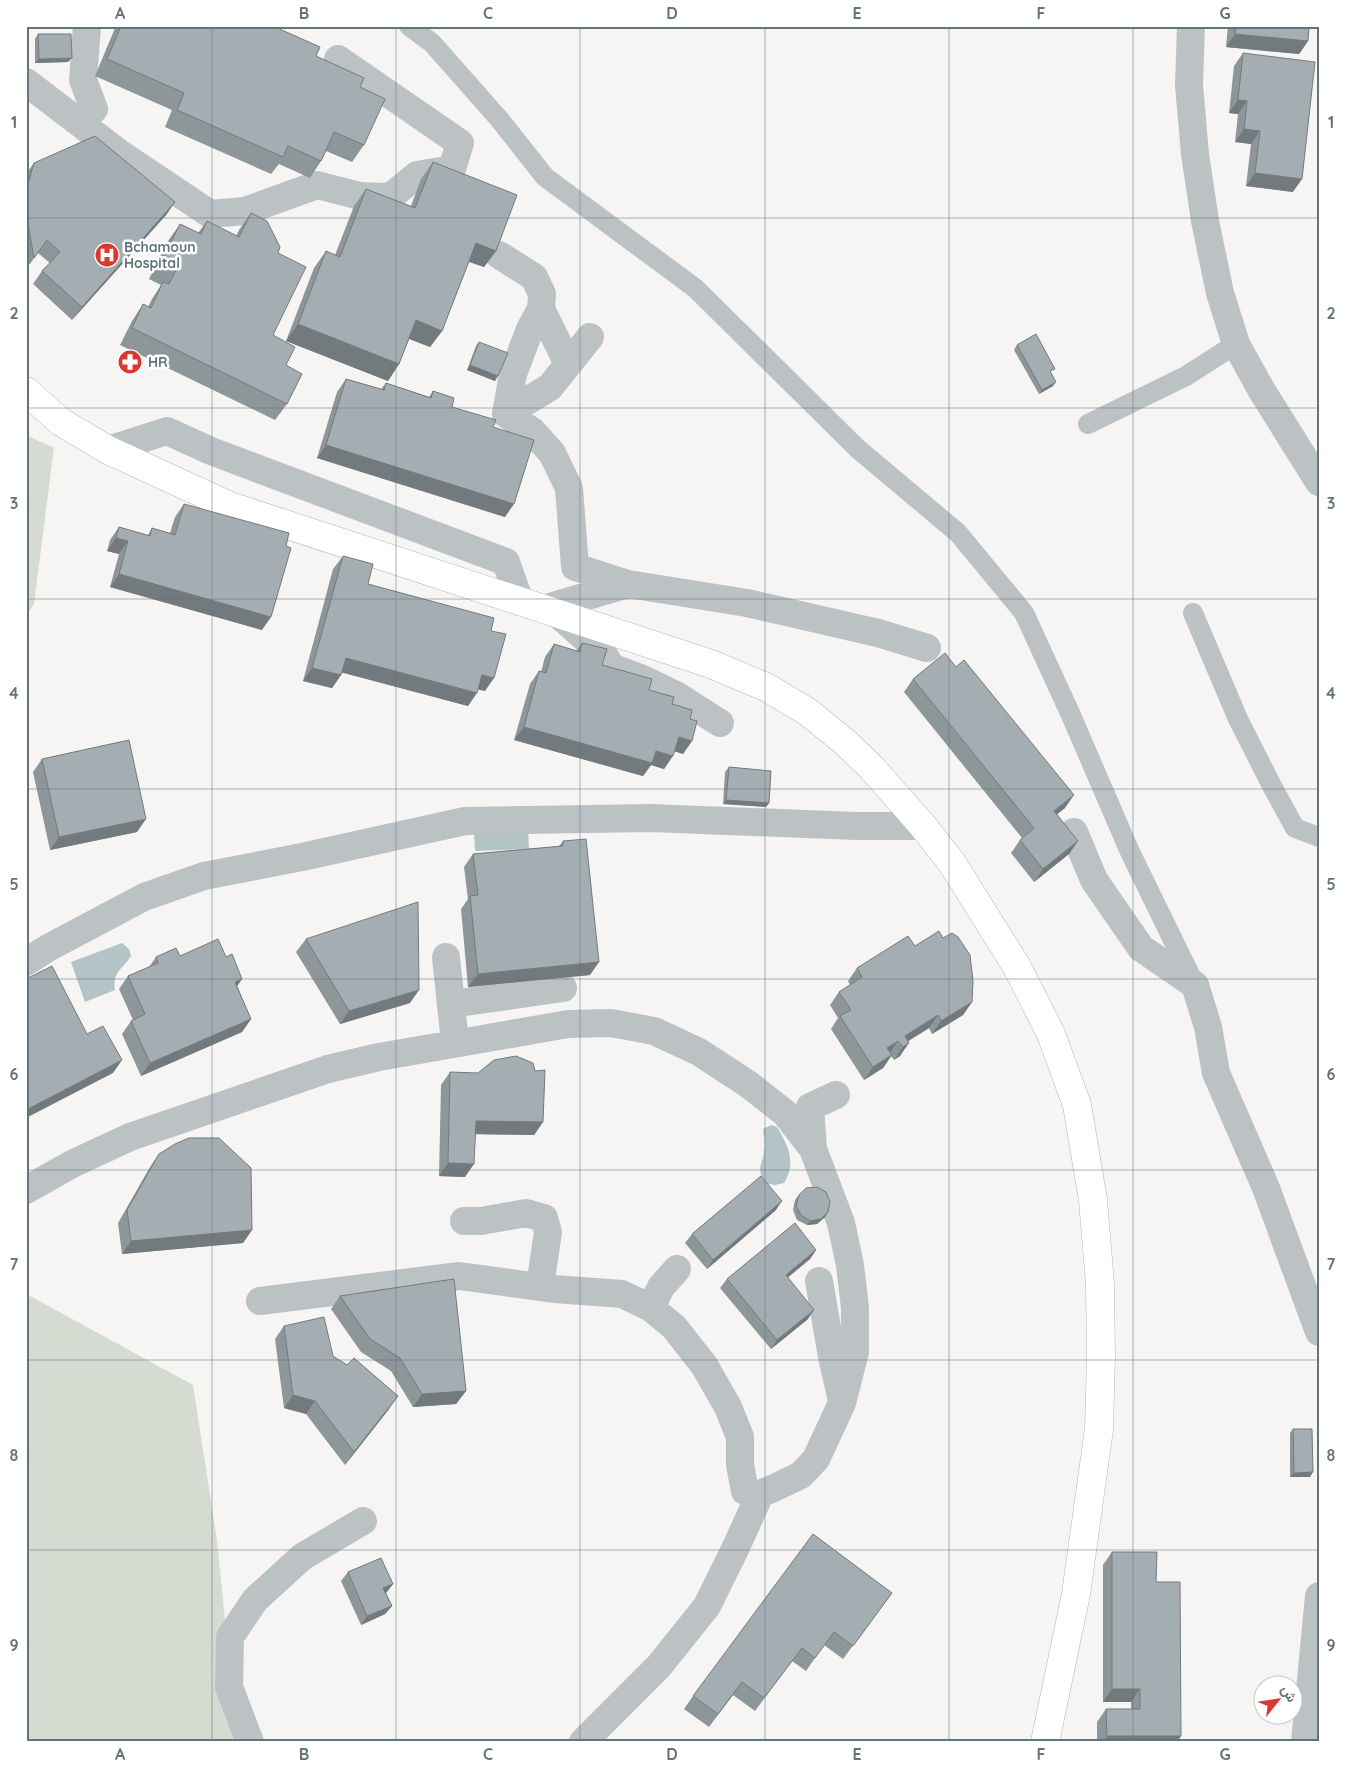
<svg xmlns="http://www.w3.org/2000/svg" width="1345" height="1768" font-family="Quicksand,Vazirmatn,sans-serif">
<rect width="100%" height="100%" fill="#f6f5f3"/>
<path fill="#d6dbd2" d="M26,435L54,448L34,604L26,616Z
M26,1295L32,1297L193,1385L217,1540L237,1742H26Z"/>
<path fill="#b4c3c5" d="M528,829L529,849L475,851L474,832Z
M122,943L129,949L131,956C122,970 112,972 115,990L85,1002L71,962Z
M771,1125L777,1127C788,1146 797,1162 784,1183L775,1185L764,1183C756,1165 763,1165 764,1150C765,1143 764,1136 763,1129Z"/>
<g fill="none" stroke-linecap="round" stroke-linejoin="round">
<defs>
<path id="secondary" d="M26,391L61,422L108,450L230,506L711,664L766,687L808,712L846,743L871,767L923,826L952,863L1017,967L1051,1034L1077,1105L1093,1200L1100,1284L1101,1356L1099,1429L1076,1594L1045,1742"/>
</defs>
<use href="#secondary" stroke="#b1b8bb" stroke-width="29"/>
<path stroke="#bcc2c4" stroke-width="20" d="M409,26L432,43L500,120L545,177L695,288L858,449L958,533L1024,613L1070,713L1130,852L1195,985
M1088,424L1186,376L1236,344
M1193,613L1238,719L1272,786L1295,828L1319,837"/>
<path stroke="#bcc2c4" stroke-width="28" d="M1191,26L1189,85L1195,154L1205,221L1220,293L1236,344L1262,391L1319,482
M26,82L119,153L210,214L245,211L317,185L360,196L390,197L417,175L452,169L460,143L338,59
M80,123L94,109L83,80L87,26
M499,255L534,277L542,294L541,309L568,364
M506,414L532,431L552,453L569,488L575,567L628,584
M506,414L550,387L590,337
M506,414L513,374L530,329L541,309
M108,450L167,431L211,451L506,562L520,602
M543,609L628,584L747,603L878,633L927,648
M559,615L604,655L611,667L643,679L676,695L720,723
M1074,832L1094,880L1141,948L1195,985L1208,1027L1216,1073L1266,1188L1319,1332
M446,957L455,1043
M26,962L48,948L144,897L204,876L302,857L465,821L651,818L856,826H923
M451,1004L563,988
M813,1149L810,1107L836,1095
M26,1190L72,1164L130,1137L328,1069L379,1057L568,1024L611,1023L654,1031L699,1052L748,1084L785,1113L813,1149L841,1223L850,1265L855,1308V1352L842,1403L816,1459L801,1475L774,1488L760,1494L745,1491L740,1465V1437L728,1407L704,1365L674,1327L651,1308L622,1294L554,1289L459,1276L260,1301
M464,1221H481L526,1213L544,1218L548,1232L540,1286
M819,1281L832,1357L841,1396
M651,1308L661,1287L677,1269
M250,1742L229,1687L230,1637L255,1600L302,1557L363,1521
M583,1742L659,1666L707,1606L737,1545L760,1494
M1305,1742L1319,1596"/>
<use href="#secondary" stroke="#fff" stroke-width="28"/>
</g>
<path fill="#8d9699" d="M112,26H273L360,87L364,145L352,162L326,151L321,161L310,178L279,164L271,174L165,127L172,110L95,76L115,28Z
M1228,26H1309L1308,41L1299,54L1226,47Z
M38,34L68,62L35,63V39Z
M1243,53L1293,192L1246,186L1251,144L1235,142L1238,114L1229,113L1234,66Z
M433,162L496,251L484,267L469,262L442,331L430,347L409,339L399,364L388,381L286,341L314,268L326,251L335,255L354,206L366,189L411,206L421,179Z
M34,163L175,202L166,215L72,320L33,284L42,271L50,263L38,253L26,269V174Z
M251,213L278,253L273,335L286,365L287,404L275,420L120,345L132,321L143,304L148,307L152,299L161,285L149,279L168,241L180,224L198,233L207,221L236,236L239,230Z
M479,342L495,381L467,370L476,346Z
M1017,345L1051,373L1053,386L1039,394L1014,350Z
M346,379L381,389L386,383L429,397L433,391L452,407L493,427L505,517L317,458L337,392Z
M184,504L262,630L110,587L119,554L107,551L110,540L119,527L148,535L152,528L170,533L175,517Z
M343,556L368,584L491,631L485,691L478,689L468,706L342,672L341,675L332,688L303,681L333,569Z
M582,643L602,665L649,690L672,704L690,719L692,741L683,754L675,751L664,769L651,765L643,776L514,740L530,684L539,671L541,672L545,657L554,644L576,651Z
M913,679L1065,808L1057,814L1078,841L1069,854L1034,882L1011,853L1020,840L1022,838L904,692Z
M42,759L137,832L50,850L33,772Z
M729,767L769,803L766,807L723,804L725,772Z
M563,841L590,975L468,987L461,909L468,899L464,867L473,854L559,846Z
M306,939L410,1003L340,1024L296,952Z
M915,946L972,1002L963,1015L932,1034L929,1028L908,1041L900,1056L894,1060L891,1056L883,1068L864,1080L831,1029L838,1018L830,1005L839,992L850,985L848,981L857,968Z
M180,956L226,957L242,979L237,986L251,1019L242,1032L141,1076L122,1034L131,1021L133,1020L119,989L128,976L149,967L156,957Z
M450,1072L543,1122L534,1135L475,1134L465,1177L439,1176L441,1085Z
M159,1154L252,1230L243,1243L122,1254L118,1223L150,1167Z
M799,1195L828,1212L825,1217L817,1224L807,1225L797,1220L793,1210L795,1200Z
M776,1210L707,1269L685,1243L692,1234Z
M816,1250L810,1259L788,1277L808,1319L771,1349L720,1288L727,1279Z
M340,1296L466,1391L456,1404L413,1407L391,1371L361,1352L331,1309Z
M284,1326L333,1356L389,1409L345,1465L306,1414L284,1408L275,1339Z
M1293,1429L1310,1477H1290V1433Z
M1112,1552L1156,1582L1181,1736L1177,1742H1092L1094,1740H1097V1722L1106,1709H1131V1702H1103V1565Z
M348,1572L393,1584L386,1593L392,1606L385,1614L361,1625L341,1581Z
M892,1593L843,1659L824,1645L806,1671L792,1661L755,1711L733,1695L709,1727L684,1709L693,1696Z"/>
<path fill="#737a7d" d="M1235,34L1308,41L1299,54L1226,47Z
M72,58L68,62L35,63L39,59Z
M1238,100L1247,101L1238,114L1229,113Z
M1244,129L1260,131L1251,144L1235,142Z
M1255,173L1302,179L1293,192L1246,186Z
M175,202L166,215L72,320L82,307Z
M476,243L496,251L484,267L464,260Z
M416,320L442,331L430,347L405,337Z
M298,324L399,364L388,381L286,341Z
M470,365L498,376L495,381L467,370Z
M1056,382L1053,386L1039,394L1042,390Z
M326,445L514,504L505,517L317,458Z
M116,538L128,541L119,554L107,551Z
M119,574L271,617L262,630L110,587Z
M346,658L477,693L468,706L336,671Z
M312,668L341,675L332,688L303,681Z
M482,675L494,678L485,691L472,688Z
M524,727L656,751L673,756L664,769L651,765L643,776L514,740Z
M679,737L692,741L683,754L670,750Z
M1074,795L1065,808L1045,824L1054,811Z
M726,800L769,803L766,807L723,804Z
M146,819L137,832L50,850L59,837Z
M1078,841L1069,854L1034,882L1043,869Z
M599,962L590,975L468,987L478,974Z
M242,979L233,992L235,982Z
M419,990L410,1003L340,1024L349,1011Z
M972,1002L963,1015L932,1034L941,1021Z
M938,1015L929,1028L902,1045L905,1036Z
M251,1019L242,1032L141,1076L150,1063Z
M898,1041L889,1054L887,1048Z
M909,1043L900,1056L894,1060L903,1047Z
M892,1055L883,1068L864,1080L873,1067Z
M122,1060L113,1073L26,1118V1110Z
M476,1121L543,1122L534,1135L467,1134Z
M448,1163L474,1164L465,1177L439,1176Z
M782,1201L776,1210L707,1269L713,1260Z
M828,1212L825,1217L817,1224L807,1225L810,1221Z
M252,1230L243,1243L122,1254L131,1241Z
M816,1250L810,1259L780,1284L786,1275Z
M814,1310L808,1319L771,1349L777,1340Z
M466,1391L456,1404L413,1407L422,1394Z
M293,1395L315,1401L306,1414L284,1408Z
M398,1396L389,1409L345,1465L354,1452Z
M1313,1472L1310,1477H1290L1294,1473Z
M393,1584L386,1593L377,1597L383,1588Z
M392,1606L385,1614L361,1625L367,1616Z
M1112,1689H1140L1131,1702H1103Z
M1107,1736H1181L1177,1742H1103Z"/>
<path fill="#a4aeb2" stroke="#737a7d" d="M121,26H273L320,47L316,56L364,78L360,87L385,99L364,145L334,132L321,161L288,146L283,157L177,110L184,93L107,59Z
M1236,26H1309L1308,41L1235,34Z
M38,34H71L72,58L39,59Z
M1243,53L1315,62L1302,179L1255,173L1260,131L1244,129L1247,101L1238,100Z
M95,136L175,202L82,307L42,271L60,252L47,240L34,258L26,213V191L34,163Z
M433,162L517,195L496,251L476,243L442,331L416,320L399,364L298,324L326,251L340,257L366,189L415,208Z
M251,213L267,221L280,247L278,253L306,267L273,335L295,347L286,365L302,374L287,404L132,328L143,304L151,308L163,282L169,284L176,270L161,263L180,224L201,234L207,221L239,237Z
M1036,334L1055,369L1050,371L1056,382L1042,390L1017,345Z
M479,342L508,353L498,376L470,365Z
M346,379L384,390L386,383L431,398L433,391L454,398L452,407L496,420L493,427L534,440L514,504L326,445Z
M184,504L289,533L286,546L291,548L271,617L119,574L128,541L116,538L119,527L150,536L152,528L175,535Z
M343,556L373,564L368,584L494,618L491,631L506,634L494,678L482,675L477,693L346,658L341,675L312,668Z
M582,643L607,649L602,665L652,679L649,690L674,697L672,704L692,710L690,719L697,721L692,741L679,737L673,756L656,751L652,763L524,727L539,671L546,673L554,644L580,652Z
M945,653L956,667L964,660L1074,795L1054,811L1078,841L1043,869L1020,840L1034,828L913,679Z
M129,740L146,819L59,837L42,759Z
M729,767L771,771L769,803L726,800Z
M586,839L599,962L478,974L470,896L478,895L473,854L563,846V841Z
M418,902L419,990L349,1011L306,939Z
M939,931L943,938L952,933L958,937L970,955L973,981L972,1002L941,1021L938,1015L905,1036L909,1043L903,1047L898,1041L887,1048L892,1055L873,1067L840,1016L851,1010L839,992L862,977L857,968L908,936L915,946Z
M218,939L226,957L232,954L242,979L235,982L251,1019L150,1063L131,1021L145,1014L128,976L158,963L156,957L176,948L180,956Z
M52,966L87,1034L103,1026L122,1060L26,1110V979Z
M516,1056L533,1063L535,1071L545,1070L543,1122L476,1121L474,1164L448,1163L450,1072L478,1073L494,1060Z
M189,1138H219L251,1168L252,1230L131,1241L127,1210L159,1154L175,1144Z
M761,1176L782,1201L713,1260L692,1234Z
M817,1187L826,1192L830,1202L828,1212L821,1219L810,1221L801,1215L796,1206L799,1195L806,1188Z
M795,1223L816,1250L786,1275L814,1310L777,1340L727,1279Z
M454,1279L466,1391L422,1394L400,1358L370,1339L340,1296Z
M324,1317L333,1356L347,1365L354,1358L398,1396L354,1452L315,1401L293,1395L284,1326Z
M1293,1429H1312L1313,1472L1294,1473Z
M813,1534L892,1593L853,1646L834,1632L815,1658L802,1648L764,1698L742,1682L718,1714L693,1696Z
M1112,1552H1157L1156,1582H1180L1181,1736H1107L1106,1709H1140V1689H1112Z
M381,1558L393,1584L383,1588L392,1606L367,1616L348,1572Z
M1094,1740L1137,1742H1094Z"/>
<path fill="none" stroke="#62757c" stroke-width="1" stroke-opacity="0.55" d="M212,26V1742M396,26V1742M580,26V1742M765,26V1742M949,26V1742M1133,26V1742M26,218H1319M26,408H1319M26,599H1319M26,789H1319M26,979H1319M26,1170H1319M26,1360H1319M26,1550H1319"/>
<defs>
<symbol id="hospital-disc" viewBox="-11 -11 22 22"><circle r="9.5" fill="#db392d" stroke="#fff"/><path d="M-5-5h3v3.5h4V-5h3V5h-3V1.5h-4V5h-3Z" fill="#fff"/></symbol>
<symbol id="pharmacy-disc" viewBox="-11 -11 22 22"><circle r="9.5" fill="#db392d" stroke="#fff"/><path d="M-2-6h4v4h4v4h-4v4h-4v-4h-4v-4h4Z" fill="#fff"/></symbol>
</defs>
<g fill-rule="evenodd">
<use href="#hospital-disc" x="93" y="241" width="28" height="28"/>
<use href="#pharmacy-disc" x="116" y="348" width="28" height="28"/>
</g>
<g text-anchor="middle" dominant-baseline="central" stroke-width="5" stroke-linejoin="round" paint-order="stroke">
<g font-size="14" font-weight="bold" fill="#62757c" stroke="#fff" text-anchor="start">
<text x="124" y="247">Bchamoun<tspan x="124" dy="16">Hospital</tspan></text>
<text x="148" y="362">HR</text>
</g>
</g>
<rect width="1345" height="1768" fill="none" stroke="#ffffff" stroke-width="55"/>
<g transform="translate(1278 1700) rotate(60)"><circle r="24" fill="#ffffff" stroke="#c0c8cb"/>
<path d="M0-4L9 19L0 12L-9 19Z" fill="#db392d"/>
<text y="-8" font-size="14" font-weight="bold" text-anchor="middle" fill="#62757c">ش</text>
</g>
<rect x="28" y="28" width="1290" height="1712" fill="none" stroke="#62757c" stroke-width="2"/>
<g font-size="16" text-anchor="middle" font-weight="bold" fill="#62757c">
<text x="120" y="19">A</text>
<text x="304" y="19">B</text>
<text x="488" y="19">C</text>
<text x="672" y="19">D</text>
<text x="857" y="19">E</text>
<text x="1041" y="19">F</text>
<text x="1225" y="19">G</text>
<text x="14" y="128">1</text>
<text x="1331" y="128">1</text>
<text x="14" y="319">2</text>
<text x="1331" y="319">2</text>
<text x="14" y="509">3</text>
<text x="1331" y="509">3</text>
<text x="14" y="699">4</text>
<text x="1331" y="699">4</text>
<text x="14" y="890">5</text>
<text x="1331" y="890">5</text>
<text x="14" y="1080">6</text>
<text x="1331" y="1080">6</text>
<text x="14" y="1270">7</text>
<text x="1331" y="1270">7</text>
<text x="14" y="1461">8</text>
<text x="1331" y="1461">8</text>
<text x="14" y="1651">9</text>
<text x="1331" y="1651">9</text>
<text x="120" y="1760">A</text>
<text x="304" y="1760">B</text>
<text x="488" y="1760">C</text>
<text x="672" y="1760">D</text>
<text x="857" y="1760">E</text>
<text x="1041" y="1760">F</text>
<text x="1225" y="1760">G</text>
</g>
</svg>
